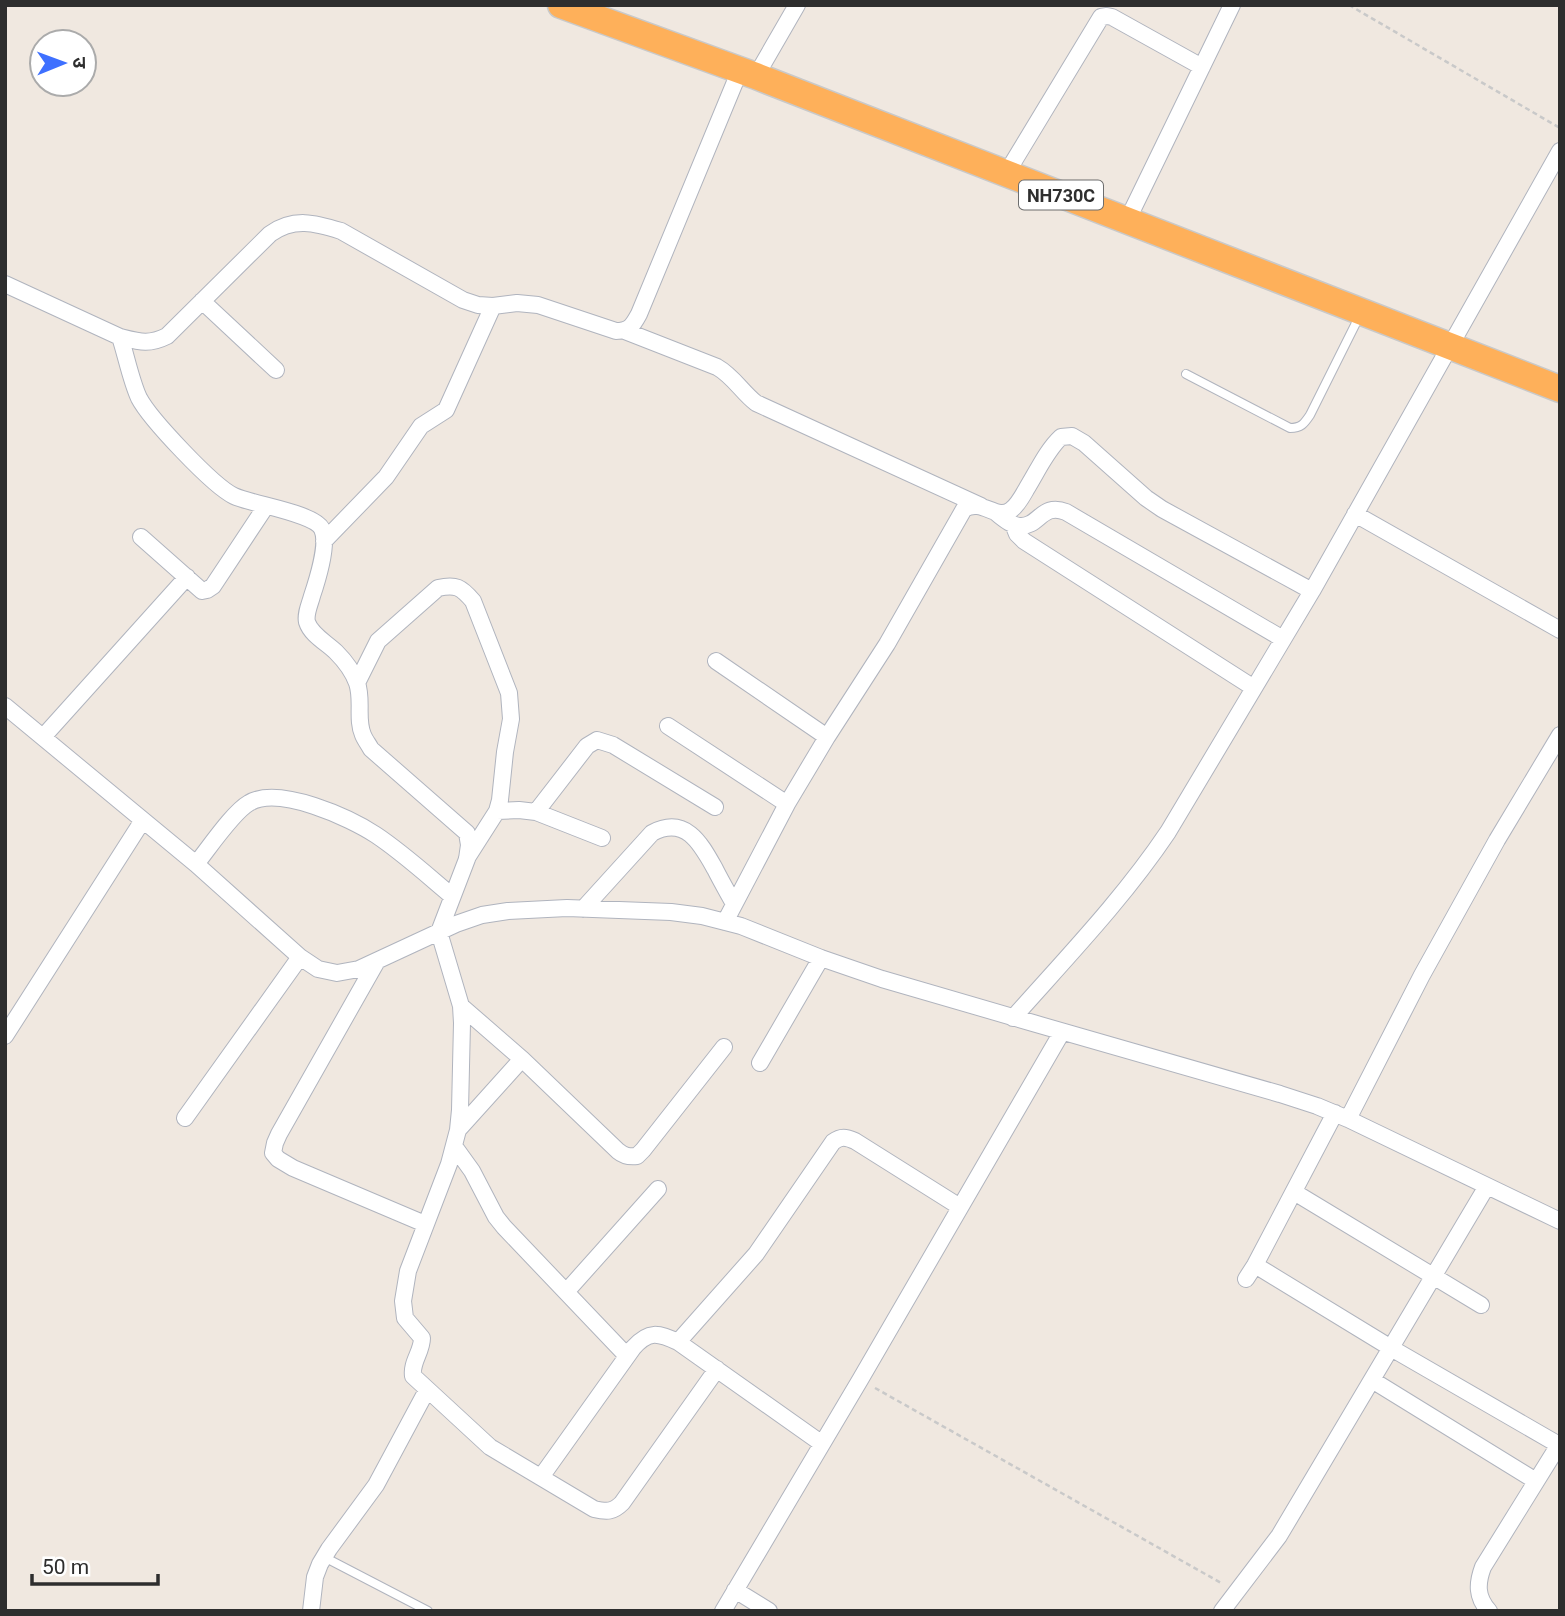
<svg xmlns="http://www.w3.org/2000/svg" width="1565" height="1616" font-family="Roboto,'Noto Sans Devanagari',sans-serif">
<rect width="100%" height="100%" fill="#f0e8e0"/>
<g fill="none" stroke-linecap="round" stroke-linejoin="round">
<defs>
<path id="service" d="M1186,374L1290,428C1301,428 1304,424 1310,415L1360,315
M324,1557L428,1611"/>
<path id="minor" d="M756,76L797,5
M1006,174L1101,17L1107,16L1112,17L1202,67
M1127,221L1232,5
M5,284L120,337C140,342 149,345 167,336L270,234C294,217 315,223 341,231L463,300L478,305L493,306L517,303L538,305L616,331C630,331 633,325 639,314L740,70
M202,301L276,370
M625,331L717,367C733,376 742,392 756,403L981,506
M120,337C126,355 131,381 139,398C150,419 213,486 234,496C254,505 314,513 322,529C329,543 317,581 312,596C310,604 305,614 307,622C311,635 327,643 336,652C344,660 353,672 357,683C363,700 356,719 363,735C365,740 369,745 371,749L467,833L469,845L467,859L439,932L461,1006L462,1023L460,1110L458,1130L449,1164L408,1271L403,1301L405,1318L422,1338C422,1352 411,1362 413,1376L490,1447L594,1509C607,1512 613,1512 622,1503L717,1369
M995,512C1002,517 1011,526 1020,526C1039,527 1042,502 1066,512L1283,639
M1355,514L1560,630
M1013,524L1017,534L1024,541L1254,688
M141,537L202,591L207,590L213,586L266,506
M324,541L386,477L421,426L446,410L493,306
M716,661L827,737
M357,683L378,641L438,588C456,584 461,587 473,601L509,693L511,719L505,752L500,800L497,811L467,858
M5,706L196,864L300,957L318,969L337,973L359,969L456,924L482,915L508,911L567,908L671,912L702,916L741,926L821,958L882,979L1033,1023L1280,1094L1317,1106L1348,1119L1560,1221
M668,726L787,804
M43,737L187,577
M497,811L519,810L536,812L602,838
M536,812L587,746L597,740L613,745L715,807
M196,864C209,848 233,812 249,803C279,785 350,818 376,835C403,853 428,876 452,896
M583,909L652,833C686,815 701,844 715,869C721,881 728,893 734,904
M725,922L787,804L827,737L887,644L964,509C983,498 996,521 1011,510C1018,505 1023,495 1027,488C1038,470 1047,450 1061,437L1072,436L1084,443L1146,498L1162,509L1312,591
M377,961L279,1134L275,1143L273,1153L278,1159L293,1168L425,1224
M461,1006L522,1059L618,1151C624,1156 629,1157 637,1156L643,1150L724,1047
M1013,1018C1067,957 1123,899 1168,832L1312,591L1560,151
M5,1036L143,820
M760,1063L821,958
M185,1118L300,957
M1348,1119L1422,975L1497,840L1560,735
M458,1130L522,1059
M454,1146L472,1171L496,1217L504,1227L627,1356
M1294,1192L1481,1305
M1255,1265L1391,1348L1559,1445
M1246,1279L1255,1265L1335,1113
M566,1292L658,1189
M678,1342L756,1254L833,1142C841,1136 846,1137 855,1141L960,1207
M1372,1380L1536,1481
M541,1477L633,1348C649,1330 658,1333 678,1342L821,1443
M735,1590L769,1611
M311,1611L315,1577L320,1564L329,1549L376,1485L427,1390
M723,1611L860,1380L1062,1032
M1222,1611L1279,1536L1487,1186
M1489,1611C1476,1597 1477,1583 1483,1567L1560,1443"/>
<path id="trunk" d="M561,5L756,76L1560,389"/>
</defs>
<use href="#service" stroke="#b0b4be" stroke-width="10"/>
<use href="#minor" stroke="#b0b4be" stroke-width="18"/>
<use href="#trunk" stroke="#c9c9c9" stroke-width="29"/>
<path stroke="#c9c9c9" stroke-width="2.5" stroke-dasharray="5 3.5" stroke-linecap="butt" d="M1349,5L1560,128
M875,1388L1223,1584"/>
<use href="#service" stroke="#fff" stroke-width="8"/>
<use href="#minor" stroke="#fff" stroke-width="16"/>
<use href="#trunk" stroke="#feb05a" stroke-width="26"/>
</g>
<g text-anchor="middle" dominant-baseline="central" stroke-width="7" stroke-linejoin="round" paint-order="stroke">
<rect fill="#fff" stroke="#6d6d6d" stroke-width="2" x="1019" y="180.5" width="84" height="29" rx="5"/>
<g font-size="18" font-weight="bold" fill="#2e2e2e">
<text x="1061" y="195">NH730C</text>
</g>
</g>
<rect width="1565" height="1616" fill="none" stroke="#2e2e2e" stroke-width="14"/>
<g transform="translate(63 63) rotate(89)"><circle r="33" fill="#ffffff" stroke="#ababab" stroke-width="2"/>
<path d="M0-5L12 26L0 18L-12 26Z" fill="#3e70ff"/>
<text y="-10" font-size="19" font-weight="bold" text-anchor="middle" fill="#2e2e2e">उ</text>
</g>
<path d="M32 1574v10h126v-10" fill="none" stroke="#2e2e2e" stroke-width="3.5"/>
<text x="42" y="1574" font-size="21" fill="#2e2e2e" stroke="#ffffff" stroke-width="5" paint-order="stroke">50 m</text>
</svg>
